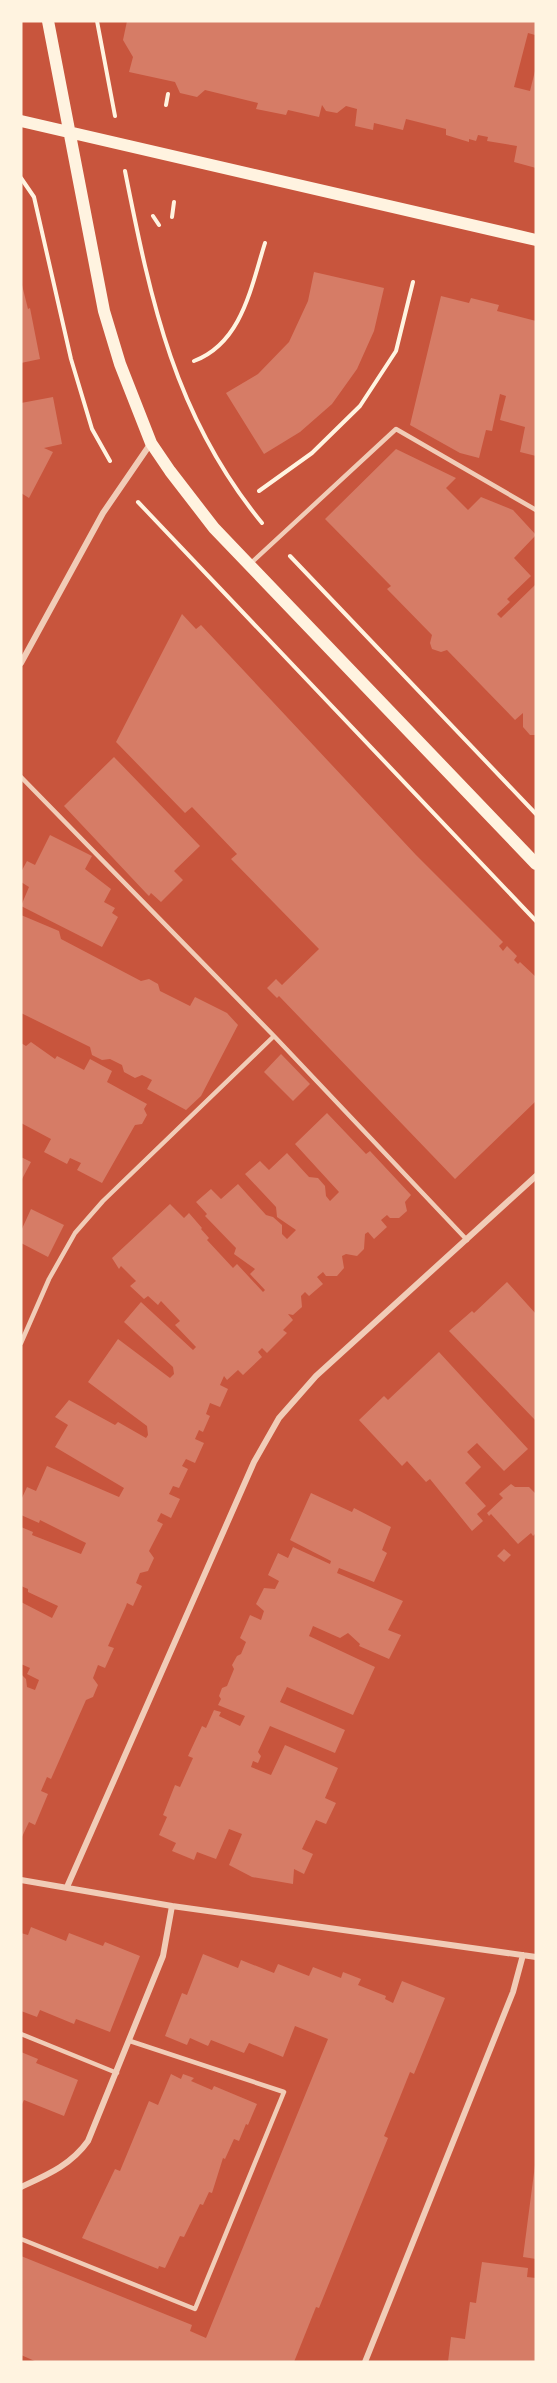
<svg xmlns="http://www.w3.org/2000/svg" width="557" height="2383" font-family="'Archivo Narrow',sans-serif">
<rect width="100%" height="100%" fill="#c8553d"/>
<path fill="#d67c66" d="M127,21H536L535,35L528,33L514,87L530,91L536,67V168L514,162L517,146L487,141L488,137L478,135L476,141L469,139V142L446,135V129L406,119L403,130L374,123L373,130L355,126L357,109L346,106L337,113L326,111L322,105L319,117L288,110L286,115L256,109L258,103L205,90L197,97L180,93L175,82L129,72L133,57L123,40Z
M314,272L384,288L374,331L357,369L332,404L300,432L264,454L226,393L258,374L289,342L308,301Z
M21,281L28,309L30,308L40,359L21,363Z
M441,296L469,303L471,298L499,305L497,311L536,321V456L520,452L525,427L500,420L506,396L500,394L492,431L486,430L479,458L460,453L410,425Z
M53,397L62,444L44,448L53,452L29,498L21,493V403Z
M396,449L456,478L446,488L468,510L481,497L513,510L536,535L514,558L531,576L507,599L510,602L497,614L501,618L536,584V735H530L523,727V713L515,720L447,650L441,652L432,649L430,643L432,635L387,589L391,586L325,519Z
M182,614L196,629L201,625L416,855L503,942L499,946L503,951L507,946L517,956L514,960L518,964L520,962L536,977V1101L455,1179L279,996L277,998L267,988L276,979L282,985L319,949L231,859L237,854L192,807L185,813L116,742Z
M114,757L200,846L174,871L183,880L161,902L151,893L149,896L146,893L64,806Z
M50,835L92,856L85,869L111,889L104,902L115,908L112,913L118,917L102,947L21,906L29,887L21,882V872L27,861L35,865Z
M21,915L59,931L61,939L141,981L149,979L158,984L160,991L190,1006L195,997L227,1013L238,1025L201,1096L186,1110L147,1089L152,1080L142,1075L135,1078L124,1072L122,1065L110,1059L102,1060L92,1055L90,1047L21,1013Z
M31,1042L55,1059L57,1056L84,1070L90,1059L112,1071L107,1082L147,1104L144,1109L147,1115L142,1124L135,1125L102,1183L77,1170L81,1163L70,1158L67,1164L44,1152L51,1139L21,1123V1043L26,1046Z
M281,1054L310,1084L293,1101L264,1072Z
M327,1113L366,1154L370,1151L411,1195L405,1202L407,1211L399,1218H390L387,1215L381,1220L387,1227L374,1239L368,1232L365,1234L364,1249L357,1256L346,1254L342,1256L344,1268L337,1276H326L323,1272L317,1277L323,1284L309,1296L305,1292L301,1296L302,1307L293,1315L288,1314L293,1320L283,1330L287,1333L267,1353L262,1348L258,1352L262,1357L243,1375L238,1370L227,1380L224,1376L220,1385L228,1389L220,1407L210,1403L206,1414L210,1416L203,1432L199,1430L195,1439L204,1443L195,1463L186,1459L182,1466L188,1469L179,1488L173,1486L169,1494L180,1499L171,1518L161,1513L157,1521L163,1524L149,1551L154,1558L148,1571L140,1573L136,1583L142,1586L133,1606L127,1603L126,1606L108,1646L114,1648L105,1668L98,1665L93,1678L98,1685L93,1697L86,1700L51,1779L47,1777L41,1791L48,1794L35,1825L29,1822L21,1839V1674L26,1679L27,1687L35,1690L39,1680L27,1674L30,1668L21,1664V1602L52,1618L58,1606L28,1592V1589L21,1586V1527L33,1532L32,1535L81,1554L86,1543L40,1520L39,1523L21,1515V1500L27,1487L36,1491L47,1466L119,1497L124,1488L55,1447L68,1425L55,1417L69,1400L115,1425L118,1422L146,1438L148,1435L147,1426L88,1382L118,1339L170,1378L174,1374L173,1367L124,1322L141,1302L193,1350L196,1347L175,1325L180,1321L161,1301L158,1305L148,1296L144,1299L130,1286L136,1281L121,1266L119,1269L112,1258L170,1204L184,1218L189,1213L202,1228L201,1229L209,1238L207,1240L233,1268L237,1264L263,1292L265,1290L250,1274L255,1269L234,1254L236,1248L205,1216L207,1214L196,1202L211,1189L221,1199L238,1184L266,1215L273,1217L282,1225V1234L287,1239L296,1230L277,1217L276,1207L245,1174L260,1161L269,1170L287,1153L309,1177L318,1178L325,1186L326,1196L330,1201L339,1192L295,1144Z
M21,1157L31,1162L21,1181Z
M31,1209L64,1225L48,1257L21,1243V1231Z
M507,1282L536,1314V1421L449,1331L472,1311L474,1313Z
M439,1352L528,1449L504,1471L477,1443L467,1452L481,1467L465,1483L486,1506L477,1514L483,1521L472,1531L430,1479L426,1482L407,1461L402,1466L359,1420L384,1396L388,1400Z
M511,1484L515,1487H529L536,1494V1533L533,1536L531,1533L518,1544L491,1514L489,1516L487,1513L503,1498L499,1494Z
M311,1493L352,1512L354,1508L391,1527L382,1550L387,1553L374,1582L339,1568L337,1573L403,1601L388,1630L401,1635L389,1659L359,1646L360,1644L348,1633L340,1638L313,1626L309,1636L375,1667L353,1715L287,1687L280,1702L345,1730L335,1753L270,1726L258,1752L261,1756L258,1763L253,1761L251,1767L271,1775L285,1745L338,1768L325,1798L336,1803L326,1824L316,1820L302,1849L313,1854L304,1874L294,1869L293,1884L252,1877L229,1865L242,1834L229,1829L216,1859L197,1852L194,1860L172,1851L176,1843L159,1835L167,1817L163,1815L175,1785L180,1787L193,1758L188,1756L202,1726L206,1728L214,1710L221,1712L219,1716L240,1726L245,1716L218,1705L221,1699L219,1696L222,1688L227,1686L234,1669L232,1665L237,1656L241,1654L246,1642L240,1638L250,1615L261,1620L264,1611L256,1604L264,1588L275,1589L279,1581L268,1575L278,1553L288,1558L293,1547L330,1564L331,1561L290,1540Z
M504,1549L511,1555L504,1562L497,1556Z
M31,1927L66,1941L69,1933L103,1946L105,1942L140,1956L110,2032L76,2019L74,2024L40,2010L37,2017L21,2011V1933L28,1935Z
M203,1954L238,1968L241,1960L274,1973L278,1964L309,1976L313,1967L341,1978L343,1972L361,1979L358,1985L386,1996L385,1999L393,2003L402,1981L445,1998L414,2074L410,2072L398,2102L384,2136L388,2138L319,2308L316,2307L294,2362H37L21,2355V2256L192,2325L190,2331L206,2338L328,2039L295,2026L283,2057L249,2043L244,2053L211,2040L208,2046L190,2038L187,2045L165,2036L182,1993L187,1995Z
M21,2052L38,2059L36,2063L78,2080L64,2116L24,2100L21,2106Z
M171,2074L181,2079L183,2074L194,2078L191,2081L212,2090L214,2086L257,2104L248,2125L246,2124L239,2141L234,2139L225,2159L223,2158L212,2193L209,2192L203,2205L200,2204L184,2237L180,2236L165,2268L159,2266L158,2269L82,2238L115,2169L120,2171L149,2101L158,2105Z
M535,2165H536V2259L523,2257Z
M482,2262L528,2268L527,2277L536,2278V2362H448L451,2337L465,2339L470,2302L476,2303Z"/>
<g fill="none" stroke-linecap="round" stroke-linejoin="round">
<path stroke="#fff3e0" stroke-width="4" d="M97,21L115,116
M166,105L168,94
M125,171C151,302 175,417 262,523
M21,178L34,197L71,359L92,429L110,461
M153,216L159,225
M172,217L174,202
M194,361C242,343 251,287 265,243
M259,491L312,453L360,406L396,351L413,282
M138,502L536,921
M290,556L536,814"/>
<path stroke="#f1ccb7" stroke-width="4.5" d="M250,564L396,429L536,510
M21,777L274,1036L467,1240
M21,1343L49,1279L75,1233L103,1201L274,1036
M21,2034L117,2073
M21,2239L195,2309L284,2092L130,2041"/>
<path stroke="#f1ccb7" stroke-width="6" d="M21,663L103,513L151,443
M21,1880L172,1906L536,1957
M67,1887L254,1462L279,1418L316,1376L536,1176
M21,2187C47,2175 71,2165 88,2141L163,1956L172,1906
M365,2362L513,1992L523,1955"/>
<path stroke="#fff3e0" stroke-width="12" d="M48,21L104,311L120,364L151,443L170,471L214,528L536,864
M21,121L536,240"/>
</g>
<rect width="557" height="2383" fill="none" stroke="#fff3e0" stroke-width="45"/>
</svg>
